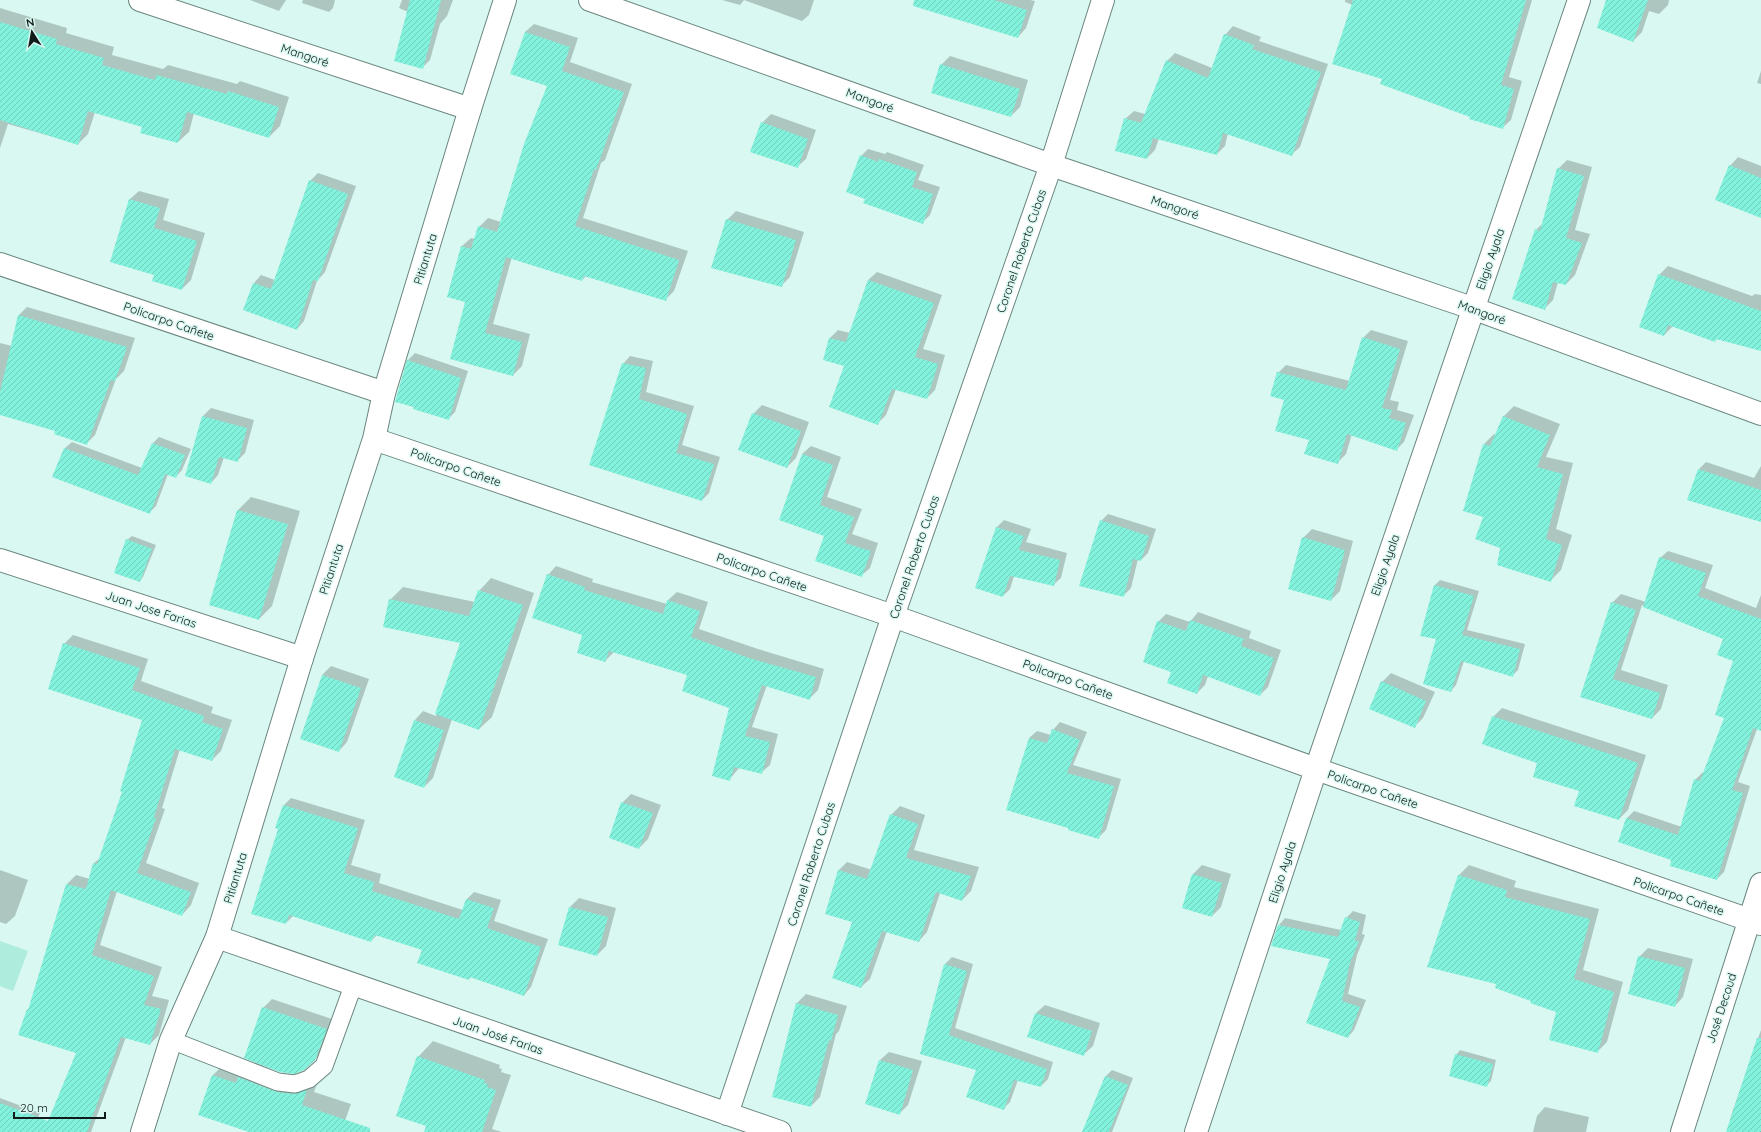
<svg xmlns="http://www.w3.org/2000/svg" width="1761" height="1132" font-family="Quicksand,sans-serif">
<defs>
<pattern id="building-hatch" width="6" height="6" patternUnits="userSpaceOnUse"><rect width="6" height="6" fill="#82f2dc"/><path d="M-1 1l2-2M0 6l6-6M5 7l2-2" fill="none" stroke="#6fcfbc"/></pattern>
</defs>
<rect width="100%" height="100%" fill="#d9f8f1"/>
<path fill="#aeecde" d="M0,941L28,951L13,991L0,986Z"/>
<path fill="#0003" d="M250,0H286L279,11Z
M303,0H335L333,8L329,12L302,3Z
M402,0H453L447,16L440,24L430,60L422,68L408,12L399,8Z
M722,0H814L809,15L802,21L744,0L740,5Z
M947,0H1030L1035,1L1026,28L1018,37Z
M1345,0H1532L1509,77L1522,81L1511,120L1502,128L1471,116L1383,78L1353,5L1345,2Z
M1607,0H1669L1668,5L1659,14L1649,11L1642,32L1633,41Z
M0,8L67,28L66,33L114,47L112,55L163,69L168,65L237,84L240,81L289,97L280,126L269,137L194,113L189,132L178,142L143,126L95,112L88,134L78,144L8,124L0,148Z
M534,24L578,38L570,62L632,84L605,160L601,163L583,218L688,251L674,291L665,300L587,275L582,280L512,257L493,324L530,334L522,366L513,375L451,359L466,301L448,296L462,246L471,238L475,239L479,227L488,218L501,222L548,86L525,32Z
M1233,26L1261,37L1259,41L1328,64L1300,147L1291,155L1228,133L1225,146L1217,154L1159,138L1155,150L1147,158L1125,119L1134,111L1145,114L1167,61L1175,53L1212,68L1225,35Z
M950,56L1028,80L1020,107L1011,116L941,65Z
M1761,71V84L1757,83Z
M771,114L816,130L806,159L797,167L762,123Z
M868,149L885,154L887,152L924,165L918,180L940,187L930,215L922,223L866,198L861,156Z
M1738,157L1761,166V213L1730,166Z
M1567,160L1592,167L1575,230L1590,234L1575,275L1566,284L1558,282L1553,300L1544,309L1536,230L1543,223L1558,169Z
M318,173L356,186L325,272L317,281L304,321L297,329L244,309L254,283L261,275L275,280L310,181Z
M139,191L169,199L163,220L205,233L191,280L182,289L155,275L130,199Z
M736,211L804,232L790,277L781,286L727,220Z
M1668,266L1752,296L1755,294L1761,295V350L1718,338L1715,341L1673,326L1664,335L1659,275Z
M877,272L942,295L923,349L945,355L935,390L927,398L896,389L886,415L878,423L845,365L824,359L830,338L838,330L850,333L868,280Z
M27,307L135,338L124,371L116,379L95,435L86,444L56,430L0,414V343L12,346L19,315Z
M1371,330L1408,341L1390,400L1399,402L1397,410L1414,415L1404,442L1396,450L1352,434L1346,454L1338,462L1311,439L1285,399L1278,373L1286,365L1350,381L1363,338Z
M415,353L468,371L455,412L448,419L396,401L408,360Z
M630,356L653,361L646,392L694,406L682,445L720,457L709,493L702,500L590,465L623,364Z
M762,405L809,422L796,458L787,467L753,414Z
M1514,406L1560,424L1546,457L1573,463L1556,529L1572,535L1561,570L1551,580L1502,547L1484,516V444L1494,434L1496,435L1504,416Z
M211,408L254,420L245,453L237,461L224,457L218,475L211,483L186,476L203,416Z
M159,437L191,449L182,470L176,477L168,474L156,506L150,512L53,477L65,448L72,442L142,468L153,443Z
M811,446L841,457L827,497L862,509L852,534L878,543L870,568L861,576L825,535L802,454Z
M1706,462L1754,478L1761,466V521L1688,500L1699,469Z
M251,497L300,511L272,606L259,619L210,605L238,510Z
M1108,514L1156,529L1148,553L1141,560L1138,559L1131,588L1124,595L1101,521Z
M1004,520L1031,529L1026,542L1067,553L1061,578L1053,585L1014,576L1010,589L1003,596L977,588L997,527Z
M1312,529L1353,541L1340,591L1331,600L1303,538Z
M132,536L156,545L143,577L139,581L127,540Z
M1668,551L1713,565L1705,588L1756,608L1761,595V718L1738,782L1750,786L1724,872L1717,879L1673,859L1619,841L1627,818L1634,811L1682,827L1695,780L1703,772L1705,773L1725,718L1735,661L1724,638L1642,605L1621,670L1668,685L1661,709L1652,718L1581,697L1612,603L1621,594L1646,602L1660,558Z
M556,566L593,579L592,582L667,604L668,600L677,592L708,602L699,629L758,649L824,669L818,690L809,699L767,685L752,727L778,734L770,765L761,773L739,768L729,780L730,707L689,675L614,652L605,661L584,634L548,575Z
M491,578L534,593L492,717L479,729L452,719L433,778L424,787L415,720L423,711L436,716L461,642L390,600L403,587L475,602L479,591Z
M1440,580L1479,591L1467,630L1525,644L1518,670L1512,676L1464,661L1456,685L1451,691L1438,639L1434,586Z
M1198,612L1251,631L1249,638L1281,650L1268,687L1260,695L1208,676L1205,685L1197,693L1172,671L1158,622L1166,614L1190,622Z
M73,635L148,659L141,681L213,707L211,713L232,720L221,751L212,760L180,749L162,808L165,809L146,863L199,883L191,905L182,915L117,891L100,945L162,967L152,996L169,1000L159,1035L150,1044L126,1037L91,1132H55L77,1053L28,1010L30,1007L67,884L76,875L90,879L94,863L100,858L123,791L144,719L64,644Z
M331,666L369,679L347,742L339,751L322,675Z
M1391,673L1435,692L1423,718L1414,727L1382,682Z
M1502,708L1646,755L1628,810L1619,819L1538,762L1493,717Z
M1060,722L1087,732L1073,765L1121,779L1106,830L1098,838L1029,738L1037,731L1051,735L1053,730Z
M631,794L661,805L648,839L639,848L622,803Z
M291,798L365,820L351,865L381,874L379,883L463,910L467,899L474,892L501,900L494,921L548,939L531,987L524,995L471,977L469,979L423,949L377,935L371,941L293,916L286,923L279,829L284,805Z
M900,806L925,815L914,850L979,867L971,891L962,900L940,893L927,932L919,941L887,931L870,979L861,987L853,921L838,871L847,862L872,870L891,815Z
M1202,865L1231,874L1221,907L1212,916L1183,907L1193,874Z
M1469,865L1516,881L1514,887L1599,909L1583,970L1623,982L1607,1042L1598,1051L1558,1011L1497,983L1428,966L1459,875Z
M0,870L28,880L15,916L6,924L0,922Z
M579,898L616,908L606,946L597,955L560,945L570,907Z
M1353,911L1366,915L1362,934L1365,935L1357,955L1348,994L1366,1000L1354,1030L1348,1037L1331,958L1279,925L1285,918L1341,930L1346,918Z
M1648,948L1693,959L1683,997L1675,1006L1639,957Z
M952,957L973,964L955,1028L1053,1062L1048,1079L1041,1086L1018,1080L1010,1102L1003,1109L977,1069L921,1054L945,964Z
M806,994L847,1006L839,1031L836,1034L820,1097L811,1106L797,1003Z
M272,999L335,1020L324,1050L315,1059L263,1008Z
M1045,1005L1100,1023L1093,1046L1084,1054L1036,1013Z
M1761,1030V1132H1727L1732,1113Z
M433,1041L500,1065L499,1068L502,1069L501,1072L511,1075L492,1129L502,1132H426L428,1126L418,1057Z
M1460,1050L1496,1060L1491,1081L1487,1085L1456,1055Z
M889,1052L922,1061L908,1105L899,1114L880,1060Z
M226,1062L290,1079L319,1078L314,1092L351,1104L341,1132H253L199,1114L213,1075Z
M1112,1070L1133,1078L1112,1132H1084L1106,1076Z
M0,1098L40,1113L32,1132H9L0,1129Z
M1545,1107L1589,1117L1586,1132H1533L1537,1116Z"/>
<path fill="url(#building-hatch)" d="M410,0H441L423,69L394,61Z
M914,0H994L1027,10L1018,38L913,6Z
M1353,0H1526L1501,85L1514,89L1503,129L1469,119L1470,117L1380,84L1382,79L1332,64Z
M1606,0H1648L1633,42L1597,28Z
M0,22L57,39L56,44L104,58L102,65L155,80L156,75L227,94L228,91L279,107L269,138L187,112L178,143L140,133L142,127L88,111L78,145L0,120Z
M525,32L570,47L562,71L624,92L596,170L594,169L575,226L679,260L666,301L584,276L582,281L506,257L485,333L522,342L513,376L450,359L465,302L447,297L461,246L471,249L478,226L497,232L524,144L547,86L510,74Z
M1224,34L1254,45L1252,49L1321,72L1292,156L1223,133L1217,155L1153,138L1147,159L1115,151L1124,118L1141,123L1166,60L1208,78Z
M940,64L1020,89L1011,117L931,93Z
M761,122L808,139L798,168L750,152Z
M860,155L878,162L879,159L917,172L912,187L933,194L923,224L863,203L865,199L846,192Z
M1729,165L1761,178V218L1715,200Z
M1557,168L1584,176L1566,238L1582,243L1566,285L1553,282L1545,310L1512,299L1535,229L1540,231Z
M309,180L348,194L318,281L313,280L297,330L243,310L253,283L271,289Z
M129,199L160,208L154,228L197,241L182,290L152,281L154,275L110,262Z
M726,219L796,240L782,287L711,268Z
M1658,274L1761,311V351L1716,339L1715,342L1668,325L1664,336L1639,327Z
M868,280L934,303L915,357L938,364L927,399L892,389L878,425L829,407L844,366L823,360L829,338L846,342Z
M18,315L127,347L115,381L111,380L87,445L54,434L55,431L0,415V392Z
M1362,337L1400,349L1382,408L1392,410L1389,418L1406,423L1397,451L1347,434L1338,464L1304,454L1309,440L1275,431L1284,400L1270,396L1277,372L1346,390Z
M407,360L461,378L449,420L413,409L414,407L395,402Z
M622,363L646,368L639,399L687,414L676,453L714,464L702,501L589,465Z
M752,413L801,431L787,468L738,450Z
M202,416L247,428L238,462L219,457L211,484L185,476Z
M1503,416L1550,435L1537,467L1563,474L1546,539L1562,545L1551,582L1497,565L1500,548L1475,539L1483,517L1463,511L1483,444L1490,446Z
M152,443L185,455L176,478L165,474L150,514L52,477L64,448L138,475Z
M802,454L833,465L820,505L854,517L845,543L871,551L862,577L815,561L824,536L779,520Z
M1698,469L1761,490V522L1687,500Z
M237,510L288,524L259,620L209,605Z
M1100,520L1149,536L1141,561L1133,559L1124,597L1079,586Z
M996,527L1024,536L1019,550L1060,560L1054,586L1010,576L1003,597L975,588Z
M1302,537L1345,550L1331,601L1288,589Z
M126,539L152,549L140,582L114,573Z
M1659,557L1706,573L1698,596L1761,619V731L1753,728L1732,790L1743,793L1717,880L1670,866L1671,860L1618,842L1626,818L1678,835L1694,779L1700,781L1724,718L1715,715L1733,661L1717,655L1723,639L1643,607Z
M547,574L585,587L584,590L663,614L667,600L700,611L691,637L749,658L816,677L810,700L762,685L745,736L770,742L762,774L734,767L730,781L712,776L729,708L682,691L687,675L609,651L605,662L577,653L582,635L532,618Z
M1434,585L1474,596L1462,635L1520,649L1513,677L1461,661L1451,692L1423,684L1436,639L1420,636Z
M478,590L523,605L479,730L435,714L460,643L383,627L389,599L469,616Z
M1611,602L1636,610L1613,679L1660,693L1652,719L1580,697Z
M1190,620L1244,639L1241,646L1274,658L1260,696L1203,675L1197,694L1167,683L1171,672L1143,662L1157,621L1186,631Z
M63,643L140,668L132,690L204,716L202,722L223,729L212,761L175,749L154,817L156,818L137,873L191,892L182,916L111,890L92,955L154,976L144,1005L161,1009L150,1045L121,1037L87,1132H0V1103L48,1121L76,1053L18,1035L27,1009L28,1010L66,884L86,889L93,863L97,864L122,792L120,791L142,720L48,689Z
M322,675L361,688L339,752L300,739Z
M1381,681L1426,701L1415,728L1369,709Z
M1492,716L1638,763L1619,820L1574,806L1579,791L1533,777L1537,763L1482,744Z
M414,720L444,730L424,788L394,777Z
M1052,729L1080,740L1067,773L1114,786L1099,839L1068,830V828L1006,810L1029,738L1047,743Z
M621,802L653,813L639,849L609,838Z
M283,805L358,828L344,873L374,882L372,891L459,919L466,899L494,908L487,928L541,947L524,996L470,977L469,980L417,963L422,950L375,935L371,942L289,915L286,924L251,914L278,829L275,828Z
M890,814L918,824L906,858L971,876L962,901L936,892L919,942L882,931L861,988L832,978L852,922L825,914L838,870L867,879Z
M1192,874L1222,883L1212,917L1182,908Z
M1458,875L1507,890L1505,897L1590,919L1574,979L1614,992L1598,1053L1549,1040L1556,1012L1530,1003L1531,1001L1495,988L1496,984L1427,967Z
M569,907L608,917L597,956L558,945Z
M1345,917L1360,922L1355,941H1359L1350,963L1342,1001L1360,1007L1348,1038L1306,1023L1330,959L1271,946L1278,925L1338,937Z
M1638,956L1685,968L1675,1007L1628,994Z
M944,964L967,971L949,1035L1047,1069L1041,1087L1014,1080L1004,1110L966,1097L976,1070L920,1054Z
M796,1003L838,1015L831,1041L829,1040L811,1107L772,1097Z
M262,1007L327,1029L315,1060L304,1070L294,1074L280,1072L244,1058Z
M1035,1013L1092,1031L1084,1056L1027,1037Z
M1757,1038H1761V1132H1726Z
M1455,1054L1493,1064L1487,1087L1449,1076Z
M417,1056L485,1080L484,1083L488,1084L487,1087L496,1090L482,1132H424L426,1126L396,1116Z
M879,1060L913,1070L900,1115L865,1104Z
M212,1075L236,1083L238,1077L277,1092L294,1094L307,1090L302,1105L370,1128V1132H249L198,1115Z
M1105,1076L1128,1085L1109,1132H1082Z"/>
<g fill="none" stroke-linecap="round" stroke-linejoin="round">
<defs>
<path id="lane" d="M171,1040L278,1082L295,1084L309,1079L324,1066L353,986"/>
<path id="street" d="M140,0L470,109
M590,0L1051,165L1472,308L1761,414
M0,264L384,393
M0,560L302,658
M217,937L780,1132
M727,1114L893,616L1051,165L1103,0
M1196,1132L1316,769
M1682,1132L1761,884"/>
<path id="secondary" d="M374,439L893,616L1316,769L1761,924
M1316,769L1579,0
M142,1132L171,1040L217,937L302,658L374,439L384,393L470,109L505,0"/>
</defs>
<use href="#lane" stroke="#6a867f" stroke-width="19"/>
<use href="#street" stroke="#6a867f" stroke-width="24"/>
<use href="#secondary" stroke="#6a867f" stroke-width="24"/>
<use href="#lane" stroke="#fff" stroke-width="17"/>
<use href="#street" stroke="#fff" stroke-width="22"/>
<use href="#secondary" stroke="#fff" stroke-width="22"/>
</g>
<g text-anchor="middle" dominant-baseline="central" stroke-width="3" stroke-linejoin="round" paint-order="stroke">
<g font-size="12" fill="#111c1a" stroke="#d9f8f1">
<text transform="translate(305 55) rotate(18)">Mangoré</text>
<text transform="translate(870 100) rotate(20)">Mangoré</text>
<text transform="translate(1175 207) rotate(19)">Mangoré</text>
<text transform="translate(1021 251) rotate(-71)">Coronel Roberto Cubas</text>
<text transform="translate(425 259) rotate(-73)">Pitiantuta</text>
<text transform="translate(1490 259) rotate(-71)">Eligio Ayala</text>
<text transform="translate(1482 312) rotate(20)">Mangoré</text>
<text transform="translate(169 321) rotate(19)">Policarpo Cañete</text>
<text transform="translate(456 467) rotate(19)">Policarpo Cañete</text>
<text transform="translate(914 557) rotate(-71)">Coronel Roberto Cubas</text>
<text transform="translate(1385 565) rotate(-71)">Eligio Ayala</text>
<text transform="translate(331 569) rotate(-72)">Pitiantuta</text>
<text transform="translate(762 572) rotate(19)">Policarpo Cañete</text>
<text transform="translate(151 609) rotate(18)">Juan Jose Farias</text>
<text transform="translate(1068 679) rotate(20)">Policarpo Cañete</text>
<text transform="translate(1373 789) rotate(19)">Policarpo Cañete</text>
<text transform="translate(811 864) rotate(-72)">Coronel Roberto Cubas</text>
<text transform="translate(1282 872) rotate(-72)">Eligio Ayala</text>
<text transform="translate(235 878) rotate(-73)">Pitiantuta</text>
<text transform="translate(1679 896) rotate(19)">Policarpo Cañete</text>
<text transform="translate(1721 1008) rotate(-72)">José Decoud</text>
<text transform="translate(498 1035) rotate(19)">Juan José Farias</text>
</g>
</g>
<g transform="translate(32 32) rotate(349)" stroke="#d9f8f1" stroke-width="3" paint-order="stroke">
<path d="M0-3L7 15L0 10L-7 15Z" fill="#111c1a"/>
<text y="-6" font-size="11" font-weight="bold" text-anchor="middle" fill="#111c1a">N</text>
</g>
<path d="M14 1112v6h91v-6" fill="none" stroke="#111c1a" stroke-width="2"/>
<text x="20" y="1112" font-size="12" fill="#111c1a" stroke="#d9f8f1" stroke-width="3" paint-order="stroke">20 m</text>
</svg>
